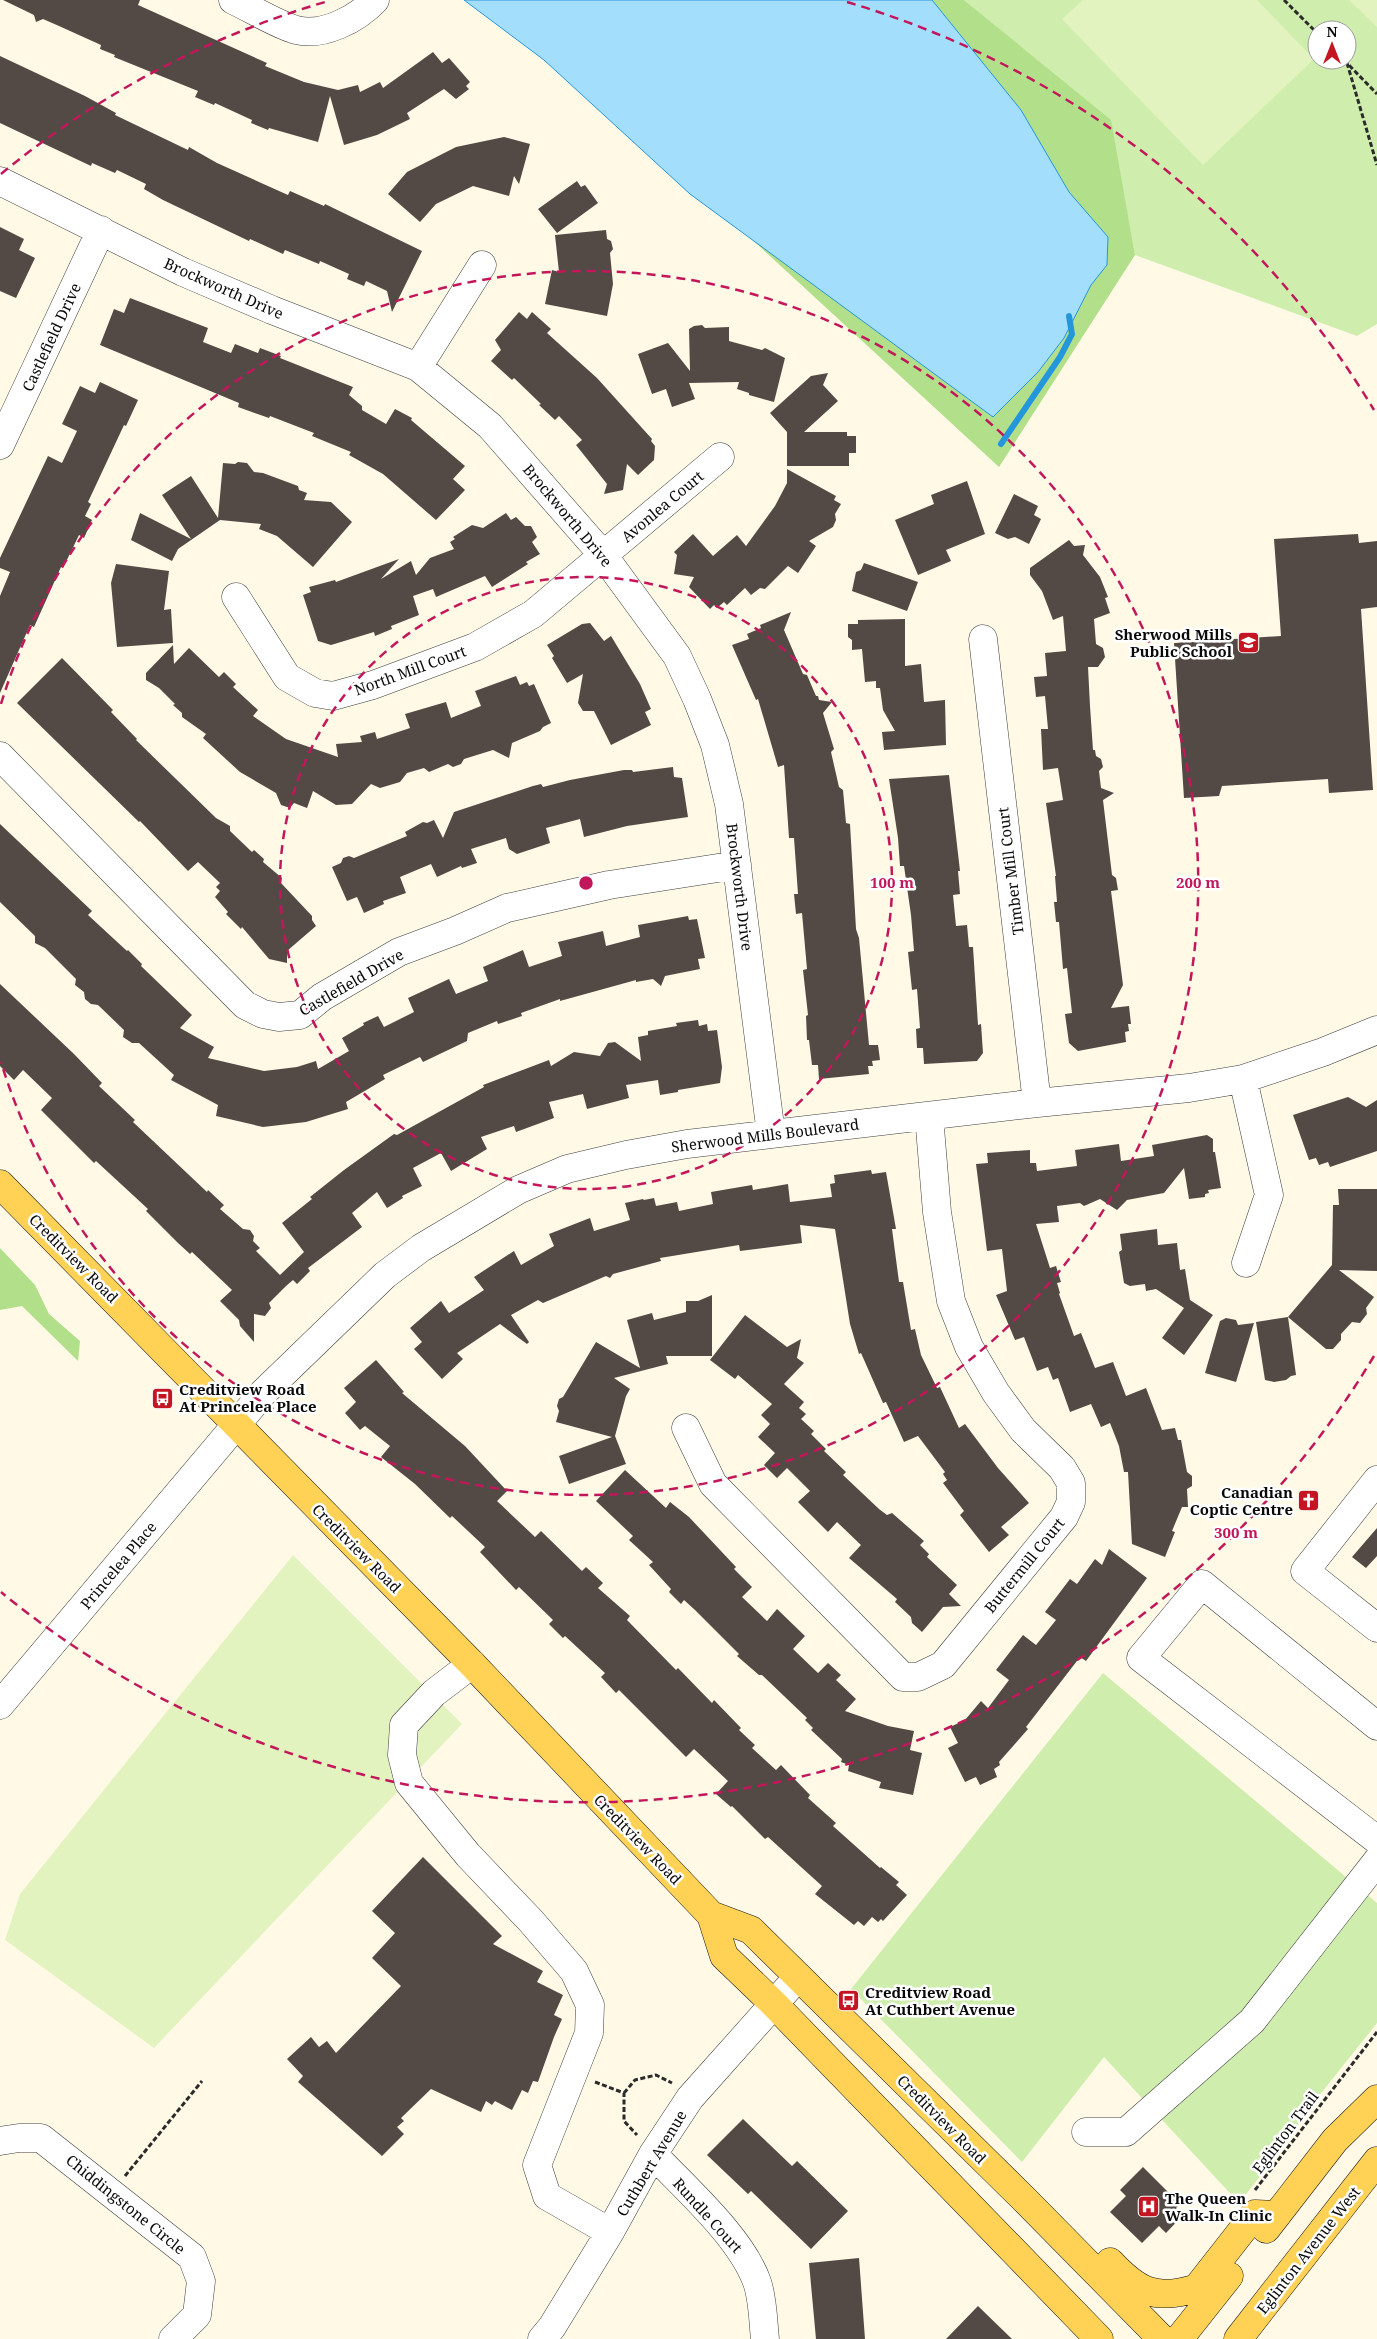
<svg xmlns="http://www.w3.org/2000/svg" width="1377" height="2339" font-family="'Noto Serif',serif">
<rect width="100%" height="100%" fill="#fff9e6"/>
<path fill="#cfedac" fill-rule="evenodd" d="M964,0H1377V324L1357,336L1135,255L1110,120ZM1317,30H1347V60H1317Z
M1103,1673L1377,1903V2023L1310,2107L1283,2147L1239,2203L1104,2057L1022,2162L851,1989Z"/>
<path fill="#b2df8a" d="M492,0H964L1111,120L1135,255L999,467Z
M0,1248L35,1285L49,1314L80,1341L78,1361L22,1306L0,1310Z"/>
<path fill="#e2f3bf" d="M1083,0H1257L1314,59L1203,165L1062,19Z
M1349,0H1377V27Z
M293,1555L462,1724L154,2048L5,1940L20,1894Z"/>
<path fill="#a4defd" stroke="#2496db" d="M464,0H932L1021,110L1069,192L1108,237L1107,265L1091,285L1064,338L1038,372L993,417L690,194L544,60Z"/>
<g fill="none" stroke-linecap="round" stroke-linejoin="round">
<path stroke="#2496db" stroke-width="6" d="M1001,444L1060,357L1072,334L1069,316"/>
</g>
<path fill="#534a45" d="M3,0H140L138,5L267,63L265,66L304,82L338,90L358,85L360,92L380,82L383,88L433,52L442,63L449,58L470,82L466,86L469,89L456,99L444,89L407,113L410,119L377,135L344,145L330,96L318,142L269,128L268,130L251,123L252,120L215,103L214,105L195,97L198,91L114,57L115,55L100,49L101,45L59,26L43,19L36,22L34,15Z
M0,56L85,96L116,113L115,115L188,150L189,147L217,163L288,195L290,191L324,206L325,204L422,251L392,312L387,291L366,281L364,286L347,279L349,274L320,261L319,264L285,250L283,254L250,239L249,241L163,200L144,189L146,184L117,170L115,173L92,163L91,166L0,123Z
M504,137L530,144L519,184L514,176L509,196L473,186L436,204L420,222L388,194L407,172L456,147Z
M577,181L581,187L585,185L598,203L557,233L538,209Z
M0,227L24,239L19,250L35,258L16,298L0,291Z
M606,230L607,239L611,241L613,249L610,253L613,284L607,316L545,304L552,270L559,272L555,235Z
M130,298L208,328L203,342L231,353L235,344L258,353L260,348L281,356L280,358L353,387L349,395L362,406V410L386,424L395,409L412,418L411,420L465,466L453,479L465,490L436,520L383,474L349,455L351,452L312,436L314,433L270,416L269,418L238,407L239,403L100,345L114,309L124,313Z
M519,312L527,319L532,312L551,329L547,333L597,378L652,439L651,441L655,446L654,460L638,475L627,464L623,490L604,494L607,484L576,445L582,440L559,416L555,420L539,405L541,404L514,378L512,380L491,361L501,350L495,340Z
M702,325L705,328L729,327V341L762,350L765,348L785,358L774,402L749,395V393L737,389L739,382L689,383L695,399L672,407L666,389L652,394L638,354L668,343L690,371L689,329L694,326Z
M828,373L823,385L838,401L804,432H847V436H856V453H849V466H787V432L770,413L811,376Z
M100,382L138,400L126,426L124,425L88,502L91,504L85,516L92,520L84,538L79,535L63,568L61,567L34,627L30,625L0,693V596L10,572L0,568V558L48,456L62,463L77,431L62,424L80,386L95,393Z
M238,462L247,463L254,472L263,473L298,486L299,490L307,493L304,500L331,502L352,522L313,567L277,536L259,529L261,524L220,520L178,549L172,561L131,540L140,513L191,539L162,495L191,476L218,518L223,463L235,464Z
M787,469L836,496L834,500L841,504L835,514L836,520L833,527L809,541L816,546L798,573L788,566L765,589L760,588L751,595L745,588L727,605L724,602L717,608L714,605L710,609L689,587L694,577L674,574L677,555L674,552L693,534L713,556L737,535L746,546L775,506L787,483Z
M967,481L985,534L946,550L951,561L918,575L895,520L934,504L931,495Z
M1014,494L1038,506L1034,515L1041,519L1029,544L1015,537L1008,539L995,533Z
M506,513L511,520L516,517L525,526H531L537,537L532,542L540,554L526,562L528,564L492,587L485,576L436,597L433,589L413,596L419,615L391,626L392,629L375,636L374,632L331,645L318,641L303,595L311,592L309,587L335,580L336,582L399,559L381,579L411,561L416,575L430,558L454,549L450,542L455,539L453,537L472,525L483,528Z
M1358,534L1359,543L1377,541V607L1361,609L1373,790L1329,793L1328,779L1222,786L1219,796L1184,798L1174,643L1281,636L1274,539Z
M1069,540L1074,546L1085,545L1083,555L1100,577L1108,597L1105,598L1110,613L1094,619L1096,644L1103,648L1105,657L1098,667H1088L1090,706L1093,750H1095L1096,756L1101,759L1103,767L1099,771L1101,788L1114,793L1103,800L1112,875L1116,878L1118,890L1111,891L1123,985L1111,1008L1129,1006L1131,1024H1128L1129,1031L1125,1032L1126,1042L1078,1051L1069,1043L1065,1014L1072,1013L1067,968L1063,969L1059,922H1056L1054,902H1057L1055,876H1056L1046,803L1063,800L1058,768L1043,770L1041,729H1048L1045,696L1036,697L1034,677L1047,676L1045,653L1066,651L1063,616L1053,620L1042,591L1030,575V568Z
M864,563L918,582L907,611L852,591L856,572L861,570Z
M116,564L169,571L164,610L171,609L173,643L117,647L111,583Z
M791,612L784,630L803,674L807,675L816,696H818L819,700L832,702L823,713L834,749L831,752L839,787L843,790L846,823L850,824L856,929L859,938L869,1045H878L880,1060L872,1061L873,1066H868L869,1074L819,1079L818,1065H812L809,1040H807L806,1016L808,1015L803,970L807,969L802,913L796,914L794,894H798L794,838H789L784,765L778,767L758,699L756,700L732,645L749,639L747,634L761,628L760,625Z
M905,619V666L921,664L924,702L945,700L946,745L884,750L882,732L895,731L883,710L880,688H876V681L865,682L862,649L852,650V640L848,637V624H858V620Z
M590,623L604,641L611,636L640,684L651,709L645,712L651,725L611,745L594,711H583L578,703L583,674L567,683L552,658L554,656L547,645L582,624Z
M173,645L174,664L189,648L219,677L224,672L236,684L233,687L258,710L253,716L286,739L338,757L336,744L362,742L360,736L375,732L377,739L410,728L405,714L446,702L451,718L481,706L475,691L516,676L520,685L527,682L529,686L534,684L551,723L543,727L540,731L512,743L509,758L493,750L464,759L461,764L453,767L448,764L429,772L424,768L407,773L400,782L380,788L371,784L352,804L336,805L313,791L307,808L294,803L290,808L281,805L276,793L240,772L203,738L206,734L182,717V713L173,705L175,704L159,688L146,680V673Z
M62,658L113,710L111,712L137,739L136,740L216,818L230,826V831L252,852L254,850L264,859L263,862L282,878L281,883L312,916V920L316,926L287,951V963L269,959L242,927L241,929L226,914L228,912L215,897L220,891L216,887L220,883L198,862L188,871L140,821L139,822L17,703Z
M673,767L674,777L682,778L688,817L627,826L584,837L580,819L546,828L550,843L517,854L509,849L506,838L471,849L477,863L462,868L461,866L437,877L431,864L400,877L406,893L383,901L384,904L364,913L357,897L347,901L332,867L341,863L343,858L349,856L354,858L407,836L405,832L423,822L427,823L434,820L443,838L454,812L533,786L541,784L543,787L570,780L624,770H632L633,772Z
M949,775L960,871H958L960,894L953,895L956,926L967,925L969,947H973L978,1025L981,1024L983,1053L977,1061L924,1064L923,1048H917L916,1029L920,1028L917,989L912,990L908,952L914,951L911,915L904,866H900L898,838L889,779Z
M0,824L92,911L88,915L127,951L128,950L142,964L141,966L192,1015L180,1028L214,1047L208,1058L264,1071L297,1067L316,1061L318,1069L349,1051L342,1038L364,1025L363,1023L378,1016L384,1027L414,1012L408,998L449,979L456,994L488,981L483,967L523,950L529,967L562,956L558,942L603,931L606,946L640,937L638,925L688,916L689,920L697,919L705,958L698,959L700,969L665,976L661,986L653,979L636,982V980L560,1001V999L521,1013L522,1016L498,1024L497,1021L468,1033L467,1041L423,1062L420,1057L383,1075L385,1079L346,1102L348,1109L306,1122L263,1127L216,1116L218,1105L171,1080L174,1075L139,1043H132L123,1037L124,1030L98,1005L91,1004L85,999L84,992L75,985L76,979L45,948L35,943V936L0,902Z
M0,984L74,1054L102,1083L99,1086L135,1120L133,1122L207,1192L208,1190L224,1205L220,1209L243,1229L250,1230L254,1236L253,1241L260,1248L256,1251L280,1275L304,1252L282,1223L312,1199L310,1197L344,1170L394,1134L397,1135L484,1087L483,1085L549,1060L551,1066L574,1052L600,1056L608,1043L615,1042L641,1061L638,1037L648,1035V1031L677,1026L676,1023L698,1020L699,1026L707,1024L708,1031L717,1030L722,1067L720,1083L678,1090V1092L660,1095L658,1080L626,1085L629,1098L587,1109L583,1094L549,1102L554,1118L516,1132L514,1126L481,1137L487,1149L451,1171L441,1153L413,1168L422,1186L402,1196L403,1198L387,1208L377,1192L352,1213L362,1227L308,1268L310,1271L297,1284L293,1280L286,1286L269,1303L271,1308L265,1316L254,1314V1342L240,1326L239,1320L220,1301L232,1290L192,1252L190,1254L178,1243L146,1211L148,1209L96,1161L94,1163L41,1110L52,1098L23,1070L14,1080L0,1066Z
M1348,1097L1366,1107L1377,1100V1151L1330,1167L1328,1162L1319,1165L1316,1158L1309,1160L1293,1115Z
M1207,1135L1213,1139V1152H1215L1221,1188L1208,1190L1209,1193L1205,1194V1197L1189,1199L1184,1168L1164,1193L1127,1200L1117,1210L1100,1199L1084,1206L1080,1203L1057,1206L1059,1222L1036,1224L1050,1268L1056,1266L1061,1282L1057,1283L1060,1293L1059,1294L1074,1336L1081,1333L1095,1368L1113,1362L1126,1396L1146,1388L1162,1430L1175,1428L1178,1440H1181L1187,1472L1192,1476V1486L1187,1489L1188,1507H1182L1172,1531L1175,1532L1165,1557L1132,1544L1128,1472H1124L1119,1446L1110,1423L1101,1427L1091,1404L1070,1412L1058,1378L1053,1380L1048,1367L1037,1371L1024,1337L1015,1340L996,1295L1007,1291L1002,1249L987,1251L976,1164L988,1163L987,1153L1030,1150V1163H1036L1037,1171L1077,1166L1075,1150L1119,1144L1121,1161L1154,1156L1152,1145Z
M871,1170L872,1174L886,1172L896,1229H892L899,1282H903L911,1330L915,1329L921,1355L937,1388L940,1387L959,1428L965,1424L998,1468L1029,1503L1001,1527L1009,1535L989,1552L960,1515L964,1511L943,1483L947,1480L943,1474L945,1472L918,1436L904,1442L886,1402L883,1403L861,1353L859,1354L850,1324L835,1229L800,1225L802,1243L740,1251L739,1245L660,1258L661,1261L613,1274L610,1278L606,1276L543,1303L538,1300L511,1315L529,1342L527,1344L500,1324L457,1353L463,1359L442,1379L414,1349L422,1342L410,1328L441,1301L449,1313L484,1290L474,1277L514,1251L521,1265L554,1246L549,1234L590,1218L594,1231L630,1220L625,1203L643,1199L644,1200L654,1198L656,1206L677,1202L679,1211L713,1204L711,1192L752,1185L753,1190L788,1184L790,1202L832,1197L830,1184L835,1183L834,1175Z
M1338,1189H1377V1271L1339,1270L1374,1297L1366,1308L1367,1314L1360,1323L1352,1322L1341,1334V1340L1333,1349H1326L1288,1317L1332,1265L1333,1205H1339Z
M1157,1229L1158,1245L1177,1243L1180,1270L1185,1269L1190,1300L1213,1315L1184,1355L1162,1338L1184,1308L1156,1289L1146,1291L1145,1284L1130,1286L1124,1283L1119,1252L1122,1250L1120,1234Z
M712,1295V1356H666L668,1364L614,1378L630,1389L626,1396L615,1436L626,1464L569,1484L559,1456L612,1437L556,1422L559,1411L557,1406L559,1399L563,1397L596,1342L640,1368L627,1320L652,1313L654,1320L686,1312V1301H698Z
M745,1315L787,1347L801,1339L797,1358L804,1363L784,1384L804,1402L799,1408L806,1414L801,1419L814,1431L811,1434L826,1449L824,1451L846,1472L843,1475L879,1509L887,1515L892,1513L924,1541L920,1545L929,1554L927,1557L957,1585L949,1594L961,1606L943,1607L922,1632L912,1623L911,1617L895,1602L897,1599L849,1558L861,1545L837,1522L828,1532L798,1502L810,1491L787,1468L777,1478L764,1465L775,1453L758,1437L770,1424L761,1415L772,1404L738,1375L735,1379L710,1360Z
M1288,1317L1296,1375L1291,1376L1286,1380L1274,1382L1265,1380L1256,1322Z
M1226,1318L1236,1320L1238,1325L1254,1323L1236,1382L1205,1373L1220,1321Z
M376,1360L404,1392L402,1393L465,1446L507,1491L497,1501L535,1537L541,1531L582,1571L586,1567L603,1583L598,1588L630,1616L627,1620L676,1670L678,1668L712,1703L714,1700L741,1728L739,1730L755,1745L752,1748L776,1770L781,1765L810,1795L808,1798L836,1823L833,1826L880,1868L881,1867L899,1882L896,1885L907,1895L883,1921L881,1919L878,1922L872,1917L864,1926L858,1921L854,1925L815,1894L822,1886L768,1837L765,1839L732,1806L731,1807L716,1794L728,1781L694,1749L686,1757L619,1690L616,1693L601,1677L605,1673L565,1636L563,1638L549,1624L553,1620L519,1587L516,1590L480,1552L485,1547L452,1516L450,1518L415,1484L381,1457L390,1446L365,1426L360,1430L345,1413L356,1402L344,1388Z
M625,1470L666,1508L670,1502L689,1517L736,1567L734,1569L752,1587L742,1597L767,1621L777,1609L805,1636L793,1649L818,1673L828,1663L841,1675L836,1680L856,1699L845,1711L888,1726L914,1731L910,1750L922,1753L913,1795L879,1788L881,1782L848,1771L849,1765L841,1762L842,1759L811,1730L813,1728L805,1720L807,1718L762,1675H759L737,1656L739,1654L695,1610L684,1600L681,1604L669,1592L671,1589L649,1565L653,1562L629,1540L633,1536L596,1501Z
M1377,1528V1556L1366,1568L1352,1557Z
M1109,1549L1147,1578L1086,1661L1080,1657L1026,1727L1028,1729L999,1762L1000,1765L994,1769L997,1777L980,1785L976,1777L965,1782L948,1748L958,1743L950,1727L965,1720L981,1701L988,1708L1009,1680L996,1670L1023,1635L1036,1645L1056,1620L1045,1612L1070,1579L1077,1584L1095,1559L1102,1565Z
M423,1857L502,1936L493,1944L543,1971L537,1982L563,1995L554,2015L562,2019L554,2037L538,2082L533,2081L528,2093L522,2090L512,2110L495,2101L492,2105L486,2101L481,2112L431,2089L401,2118L404,2121L397,2127L404,2134L382,2156L298,2082L303,2076L287,2059L311,2037L319,2047L327,2041L336,2053L401,1986L372,1958L395,1933L372,1911Z
M743,2119L792,2166L797,2161L848,2211L811,2249L751,2191L748,2194L707,2155Z
M1143,2167L1180,2204L1176,2208L1183,2215L1166,2233L1159,2226L1142,2243L1110,2212L1126,2196L1120,2190Z
M859,2258L865,2339H816L809,2263Z
M978,2306L1012,2339H946Z"/>
<g fill="none" stroke-linecap="round" stroke-linejoin="round">
<defs>
<path id="minor" d="M233,0C252,9 276,24 296,30C323,37 357,19 375,0
M0,181L183,272L272,310L418,367L490,426L603,555L677,656L697,699L715,745L729,804L771,1134
M418,367L482,265
M0,445L101,230
M236,597L287,677L315,693L333,696L373,685L475,647L533,614L720,457
M983,639L1037,1103
M0,756L245,1005L263,1014L279,1017L300,1015L322,997L399,952L455,931L507,908L609,885L737,865
M1243,1079L1269,1195L1246,1263
M686,1428L713,1484L903,1677H918L943,1665L1064,1517L1071,1502V1483L1062,1468L1023,1430L996,1393L969,1347L951,1301L937,1212L929,1116
M1377,1480L1305,1571L1377,1628
M472,1664L434,1693L404,1725L402,1755L409,1783L468,1855L531,1921L574,1971L590,2005L589,2033L537,2165L547,2196L610,2232
M0,1705L263,1393L385,1275L421,1248L518,1190L567,1169L626,1155L687,1144L1037,1103L1189,1088L1243,1079L1323,1052L1377,1030
M1377,1726L1202,1584L1141,1658L1377,1840
M1086,2132H1126L1252,2021L1377,1861
M0,2141L19,2138H41L192,2257L201,2281L197,2315L173,2339
M653,2154C686,2189 741,2237 757,2282C763,2299 763,2321 765,2339
M542,2339L552,2327L610,2232L653,2154L690,2098L798,1977"/>
<path id="major" d="M0,1184L472,1664L711,1915L751,1930L1024,2199L1162,2339
M711,1915L724,1956L774,2004L1099,2339
M1266,2229L1335,2140L1377,2099
M1110,2262C1138,2292 1156,2301 1197,2288L1255,2214L1277,2215
M1179,2339L1229,2276
M1238,2339L1377,2161"/>
</defs>
<use href="#minor" stroke="#3c3c3c" stroke-width="29"/>
<use href="#major" stroke="#1a1a1a" stroke-width="29"/>
<path stroke="#2b2b2b" stroke-width="3" stroke-dasharray="5 2.5" stroke-linecap="butt" d="M1284,0L1317,33
M1344,60L1377,94
M1347,63L1377,165
M595,2082L624,2093V2121L637,2135
M624,2093L635,2080L656,2075L672,2083
M125,2176L202,2081
M1255,2190L1377,2032"/>
<use href="#minor" stroke="#fff" stroke-width="28"/>
<use href="#major" stroke="#ffd256" stroke-width="28"/>
</g>
<g fill="none" stroke="#c2185b" stroke-width="2.5" stroke-dasharray="9 6">
<circle cx="586" cy="883" r="306"/>
<path d="M1 704A612 612 0 1 1 1 1062"/>
<path d="M1374 1356A919 919 0 0 1 1 1592M1 174A919 919 0 0 1 325 2M847 2A919 919 0 0 1 1374 410"/>
</g>
<defs>
<symbol id="school-square" viewBox="-11 -11 22 22"><rect x="-9" y="-9" width="18" height="18" rx="4" fill="#c51522" stroke="#fff"/><path d="M0-5L7-2L0 1L-7-2ZM-4 1L0 2.5L4 1V4Q0 6-4 4Z" fill="#fff"/></symbol>
<symbol id="bus-square" viewBox="-11 -11 22 22"><rect x="-9" y="-9" width="18" height="18" rx="4" fill="#c51522" stroke="#fff"/><path d="M-5-6H5V4H4V6H2V4H-2V6H-4V4H-5ZM-3.5-4V0h7V-4ZM-3.5 1.2v1.5H-2V1.2ZM2 1.2v1.5H3.5V1.2Z" fill="#fff"/></symbol>
<symbol id="church-square" viewBox="-11 -11 22 22"><rect x="-9" y="-9" width="18" height="18" rx="4" fill="#c51522" stroke="#fff"/><path d="M-1.2-6h2.4v3.5h3.3v2.4h-3.3V6h-2.4V-.1h-3.3v-2.4h3.3Z" fill="#fff"/></symbol>
<symbol id="hospital-square" viewBox="-11 -11 22 22"><rect x="-9" y="-9" width="18" height="18" rx="4" fill="#c51522" stroke="#fff"/><path d="M-5-5h3v3.5h4V-5h3V5h-3V1.5h-4V5h-3Z" fill="#fff"/></symbol>
</defs>
<g fill-rule="evenodd">
<use href="#school-square" x="1236" y="630" width="25" height="25"/>
<use href="#bus-square" x="150" y="1386" width="25" height="25"/>
<use href="#church-square" x="1296" y="1488" width="25" height="25"/>
<use href="#bus-square" x="836" y="1988" width="25" height="25"/>
<use href="#hospital-square" x="1136" y="2194" width="25" height="25"/>
</g>
<g text-anchor="middle" dominant-baseline="central" stroke-width="5" stroke-linejoin="round" paint-order="stroke">
<g font-size="15" fill="#090909" stroke="#fff">
<text transform="translate(224 288) rotate(24)">Brockworth Drive</text>
<text transform="translate(51 337) rotate(-65)">Castlefield Drive</text>
<text transform="translate(662 506) rotate(-40)">Avonlea Court</text>
<text transform="translate(568 515) rotate(50)">Brockworth Drive</text>
<text transform="translate(410 670) rotate(-20)">North Mill Court</text>
<text transform="translate(1010 871) rotate(-97)">Timber Mill Court</text>
<text transform="translate(740 887) rotate(83)">Brockworth Drive</text>
<text transform="translate(351 982) rotate(-30)">Castlefield Drive</text>
<text transform="translate(765 1135) rotate(-7)">Sherwood Mills Boulevard</text>
<text transform="translate(74 1258) rotate(45)">Creditview Road</text>
<text transform="translate(357 1548) rotate(45)">Creditview Road</text>
<text transform="translate(118 1565) rotate(-50)">Princelea Place</text>
<text transform="translate(1024 1565) rotate(-51)">Buttermill Court</text>
<text transform="translate(638 1839) rotate(46)">Creditview Road</text>
<text transform="translate(942 2119) rotate(45)">Creditview Road</text>
<text transform="translate(1285 2132) rotate(-53)">Eglinton Trail</text>
<text transform="translate(651 2163) rotate(-59)">Cuthbert Avenue</text>
<text transform="translate(126 2204) rotate(39)">Chiddingstone Circle</text>
<text transform="translate(708 2215) rotate(48)">Rundle Court</text>
<text transform="translate(1308 2250) rotate(-52)">Eglinton Avenue West</text>
</g>
<g font-size="15" font-weight="bold" fill="#090909" stroke="#fff" text-anchor="start">
<text x="1232" y="634" text-anchor="end">Sherwood Mills<tspan x="1232" dy="17">Public School</tspan></text>
<text x="179" y="1389">Creditview Road<tspan x="179" dy="17">At Princelea Place</tspan></text>
<text x="1293" y="1492" text-anchor="end">Canadian<tspan x="1293" dy="17">Coptic Centre</tspan></text>
<text x="865" y="1992">Creditview Road<tspan x="865" dy="17">At Cuthbert Avenue</tspan></text>
<text x="1165" y="2198">The Queen<tspan x="1165" dy="17">Walk-In Clinic</tspan></text>
</g>
</g>
<circle cx="586" cy="883" r="8" fill="#c2185b" stroke="#fff" stroke-width="2.5"/>
<g font-size="15" text-anchor="middle" font-weight="bold" fill="#c2185b" stroke="#fff" stroke-width="5" stroke-linejoin="round" paint-order="stroke">
<text x="892" y="888">100 m</text>
<text x="1198" y="888">200 m</text>
<text x="1236" y="1538">300 m</text>
</g>
<g transform="translate(1332 45)"><circle r="24" fill="#ffffff" stroke="#9d9d9d"/>
<path d="M0-4L9 19L0 12L-9 19Z" fill="#c51522"/>
<text y="-8" font-size="14" font-weight="bold" text-anchor="middle" fill="#090909">N</text>
</g>
</svg>
